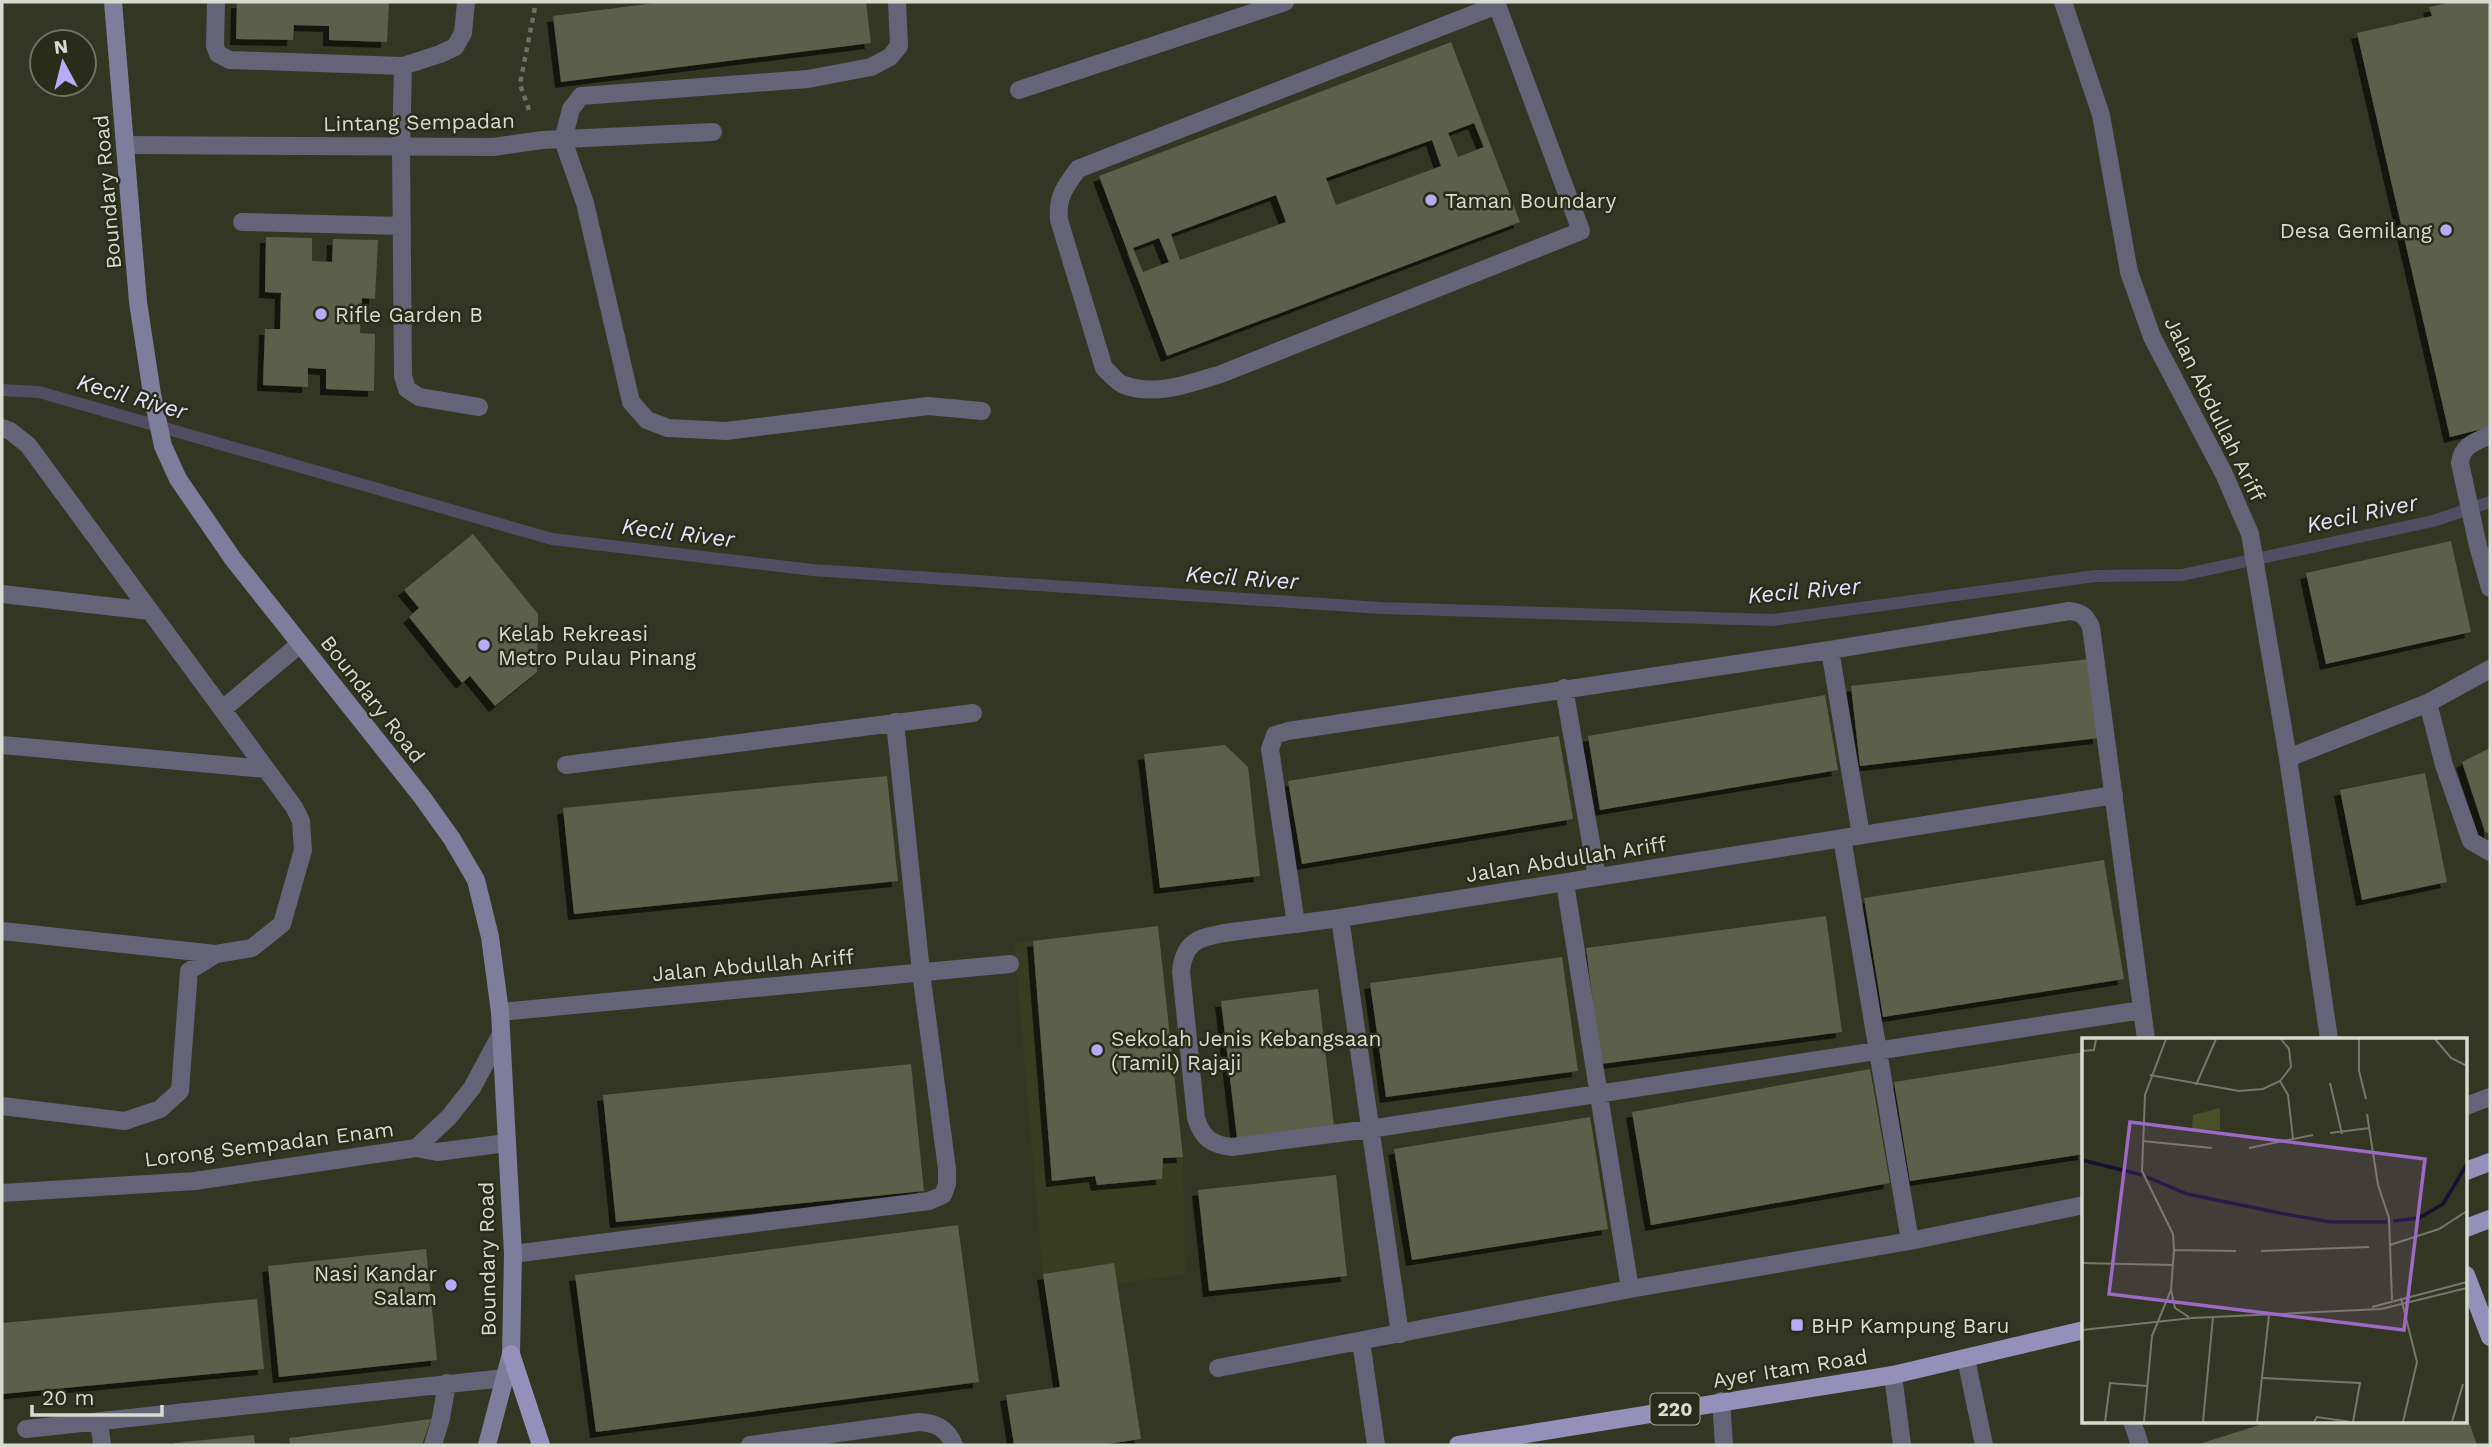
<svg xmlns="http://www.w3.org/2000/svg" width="2492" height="1447" font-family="'Work Sans',sans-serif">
<defs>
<filter id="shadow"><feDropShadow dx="-6" dy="6" stdDeviation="0" flood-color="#0009"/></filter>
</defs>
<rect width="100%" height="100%" fill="#333622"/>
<path fill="#383d22" d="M1158,926L1183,1157L1185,1274L1117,1284L1114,1263L1043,1274L1014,943Z"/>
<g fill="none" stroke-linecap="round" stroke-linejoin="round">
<path stroke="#514c62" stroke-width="12" d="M2,390L39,392L552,539L813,570L1381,608L1773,620L2095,576L2182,575L2433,521L2490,502"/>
</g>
<path fill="#5b5f4a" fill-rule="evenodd" filter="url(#shadow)" d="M237,2H389L387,42L329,40V26L294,25L293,40L236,39Z
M663,2H866L871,43L561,82L553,16Z
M2453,2H2490V427L2450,437L2357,33L2432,16L2429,7Z
M1451,42L1520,222L1167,356L1099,176ZM1474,123L1484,147L1458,157L1448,133ZM1432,140L1441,166L1336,205L1326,178ZM1276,195L1286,222L1180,260L1171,234ZM1159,238L1169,262L1143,272L1133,248Z
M266,237L312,238V261L332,262L333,239L378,240L375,299L362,298L360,333L375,334L374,391L326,389V369L308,368V387L263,385L265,329H280L281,293L265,292Z
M473,534L538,614L537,672L495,706L470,676L462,683L409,617L419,608L404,590Z
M2451,541L2471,632L2326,664L2306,573Z
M2090,659L2099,738L1860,766L1851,686Z
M1825,695L1838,770L1600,810L1588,736Z
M1559,736L1573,819L1302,864L1288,781Z
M1225,745L1248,767L1260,876L1160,888L1144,754Z
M2490,748V834L2485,832L2462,762Z
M2425,773L2447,882L2362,900L2340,790Z
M887,776L898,881L574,914L563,808Z
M2104,860L2124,979L1883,1017L1864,898Z
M1826,916L1842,1032L1601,1064L1586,948Z
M1158,926L1183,1157L1163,1158L1162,1179L1097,1185L1095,1176L1052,1181L1033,941Z
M1562,957L1578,1071L1386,1097L1370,983Z
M1318,989L1334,1126L1237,1138L1221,1001Z
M2084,1052V1154L1910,1181L1894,1082Z
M911,1064L924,1191L616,1222L603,1095Z
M1870,1069L1890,1183L1651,1225L1632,1112Z
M1590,1117L1608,1229L1412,1260L1394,1149Z
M1336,1175L1347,1276L1209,1291L1198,1190Z
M958,1225L979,1382L596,1432L575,1275Z
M426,1249L437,1360L279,1377L268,1266Z
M1114,1263L1141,1439L1100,1445H1014L1006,1395L1060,1387L1043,1274Z
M257,1299L264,1369L2,1394V1323Z
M2466,1413L2477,1445H2196L2272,1421H2466Z
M431,1419L422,1445H290L289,1438Z
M254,1435L255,1445H174V1443Z"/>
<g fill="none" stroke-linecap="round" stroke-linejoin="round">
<path stroke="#6e7160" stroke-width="4.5" stroke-dasharray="5 5" stroke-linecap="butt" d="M529,110L520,84L536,2"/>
<path stroke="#646377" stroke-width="18" d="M216,2L215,46L218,54L230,60L403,66L440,54L455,47L463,33L466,2
M897,2L899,46L890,57L871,67L808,79L581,96L571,109L563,140L585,203L631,402L647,420L668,428L726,431L928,406L982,411
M1496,2L1581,231L1221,374C1191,383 1156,397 1124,385C1117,383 1110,373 1104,368L1059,220C1057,197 1064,188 1078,169L1497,5
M403,66L401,148L403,376L407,389L419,397L479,407
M242,222L402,226
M2,428L10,431L28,445L294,807L301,821L303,850L282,924L252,948L216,954L2,931
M2490,435C2475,442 2462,445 2460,463L2478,546L2490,588
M2,594L150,611
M1830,650L1861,835
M1564,688L1597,877
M2428,703L2444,765L2471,841L2490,852
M223,709L300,644
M2,745L266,769
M566,765L973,713
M1842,838L1910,1241
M1565,883L1630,1289
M1340,918L1400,1334
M1296,924L1270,749L1275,735L1288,731L1830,650L2069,611C2081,612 2086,616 2091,627L2146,1039
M1224,933C1198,938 1184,942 1181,971L1196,1118C1202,1138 1212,1145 1232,1147L1370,1129L2142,1010
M2,1106L125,1121L160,1109L180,1091L189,971L216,954
M2466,1106L2490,1097
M513,1254L929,1201L943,1195L947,1184V1169L921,972L895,722
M1361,1341L1376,1445
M1966,1359L1984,1445
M1218,1368L1630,1289L1910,1241L2084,1205
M1893,1375L1902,1445
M1721,1401L1724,1445
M99,1421L102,1445
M2132,1421L2140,1445
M26,1429L505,1378
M433,1445L441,1418L447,1383
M750,1445L919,1422C937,1423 947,1429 954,1445"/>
<path stroke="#646377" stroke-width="18" d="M2063,2L2101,115L2129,272L2152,337L2224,474L2250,534L2288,758L2329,1039
M1019,90L1285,2
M126,145L493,147L542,140L713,132
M2288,758L2428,703L2490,669
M1224,933L1340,918L2114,795
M500,1012L1010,964
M416,1148L449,1117L472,1088L500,1036
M2,1193L195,1181L416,1148L437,1152L507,1143"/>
<path stroke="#7f7d9c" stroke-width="18" d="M113,2L138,302L152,394L163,446L178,479L233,559L422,797L452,839L476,880L490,937L500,1012L513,1254L511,1354L487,1445"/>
<path stroke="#9490b9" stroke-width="18" d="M2466,1171L2490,1162
M2466,1228L2490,1219
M2466,1275L2490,1337
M511,1354L541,1445
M1458,1445L1893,1375L2084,1330"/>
</g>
<g fill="#b5acf8" stroke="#292c18" stroke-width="2.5">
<circle cx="1431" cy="200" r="7"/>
<circle cx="2446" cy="230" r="7"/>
<circle cx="321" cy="314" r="7"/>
<circle cx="484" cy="645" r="7"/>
<circle cx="1097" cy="1050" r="7"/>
<circle cx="451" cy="1285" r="7"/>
<rect x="1790" y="1318" width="14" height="14" rx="3.5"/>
</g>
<g text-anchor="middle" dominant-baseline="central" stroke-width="5" stroke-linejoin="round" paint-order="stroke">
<rect fill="#292c18" stroke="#a4a698" stroke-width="2" x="1650.5" y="1393.5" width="49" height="31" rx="5"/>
<g font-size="19" font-weight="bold" fill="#d8dbcf">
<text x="1675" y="1409">220</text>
</g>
<g font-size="21" fill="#d8dbcf" stroke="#292c18">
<text transform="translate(419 122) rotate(-1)">Lintang Sempadan</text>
<text transform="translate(107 192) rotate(-95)">Boundary Road</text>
<text transform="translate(2215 409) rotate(64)">Jalan Abdullah Ariff</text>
<text transform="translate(373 699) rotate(52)">Boundary Road</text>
<text transform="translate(1566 859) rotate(-9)">Jalan Abdullah Ariff</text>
<text transform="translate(753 965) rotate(-5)">Jalan Abdullah Ariff</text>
<text transform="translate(269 1144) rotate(-7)">Lorong Sempadan Enam</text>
<text transform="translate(487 1259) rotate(-91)">Boundary Road</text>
<text transform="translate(1790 1368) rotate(-9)">Ayer Itam Road</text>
</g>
<g font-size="21" fill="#d8dbcf" stroke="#292c18" text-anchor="start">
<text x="1445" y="200">Taman Boundary</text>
<text x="2432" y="230" text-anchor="end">Desa Gemilang</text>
<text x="335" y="314">Rifle Garden B</text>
<text x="498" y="633">Kelab Rekreasi<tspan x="498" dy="24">Metro Pulau Pinang</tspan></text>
<text x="1111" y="1038">Sekolah Jenis Kebangsaan<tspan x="1111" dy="24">(Tamil) Rajaji</tspan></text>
<text x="437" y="1273" text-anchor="end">Nasi Kandar<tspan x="437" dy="24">Salam</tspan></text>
<text x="1811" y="1325">BHP Kampung Baru</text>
</g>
<g font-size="23" font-style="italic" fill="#e2e0fd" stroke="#292c18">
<text transform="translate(132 397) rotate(16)">Kecil River</text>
<text transform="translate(2362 514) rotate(-12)">Kecil River</text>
<text transform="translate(678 533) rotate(7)">Kecil River</text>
<text transform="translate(1242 578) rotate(4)">Kecil River</text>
<text transform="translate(1804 591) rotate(-5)">Kecil River</text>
</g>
</g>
<g transform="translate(2082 1038)">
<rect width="385" height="385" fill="#333622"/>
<path d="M138,70V92L110,91L111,77Z" fill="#4a502a"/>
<path fill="none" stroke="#170f34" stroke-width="3.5" d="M0,122L60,137M65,139L105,156L203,176L249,184H305M311,183L337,180L361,166L385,126"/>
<path fill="none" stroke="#757867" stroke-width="2" d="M277,1V33L284,61M353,1L369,20L385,28M0,13L12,12L14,1M68,37L157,53L181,51L198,43L209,29L207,11L199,1M198,43L206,57L211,101M248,45L260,96M114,47L134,1M285,76L296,147L307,180L310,262M248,95L288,90M61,103L130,110M167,110L231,97M308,207L357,191L385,173M92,212L154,213M179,213L287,209M0,225L91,227M89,252L93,270L107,279M319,260L335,324L321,384M290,269L385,244M0,292L110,280L299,271L385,250M181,340L278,345L271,384M23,384L28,345L65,348M62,384L70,298L89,252L92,212L91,196L60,133L63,57L84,1M121,384L131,279M175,384L187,277M232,384L235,379L269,384M370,384L381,346"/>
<path fill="#9c69c5" fill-opacity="0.15" stroke="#9c69c5" stroke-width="3.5" d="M48,84L343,121L322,292L27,256Z"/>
<rect width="385" height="385" fill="none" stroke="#d8dbcf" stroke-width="3.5"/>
</g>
<rect width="2492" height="1447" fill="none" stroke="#d8dbcf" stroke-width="7"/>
<g transform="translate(63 63) rotate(353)"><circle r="33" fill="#292c18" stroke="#6f7261" stroke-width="2"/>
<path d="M0-5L12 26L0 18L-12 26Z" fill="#b5acf8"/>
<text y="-10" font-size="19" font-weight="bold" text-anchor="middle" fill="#d8dbcf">N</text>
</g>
<path d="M32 1405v10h130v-10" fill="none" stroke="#d8dbcf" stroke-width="3.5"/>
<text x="42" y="1405" font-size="21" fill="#d8dbcf" stroke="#292c18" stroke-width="5" paint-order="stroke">20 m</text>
</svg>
